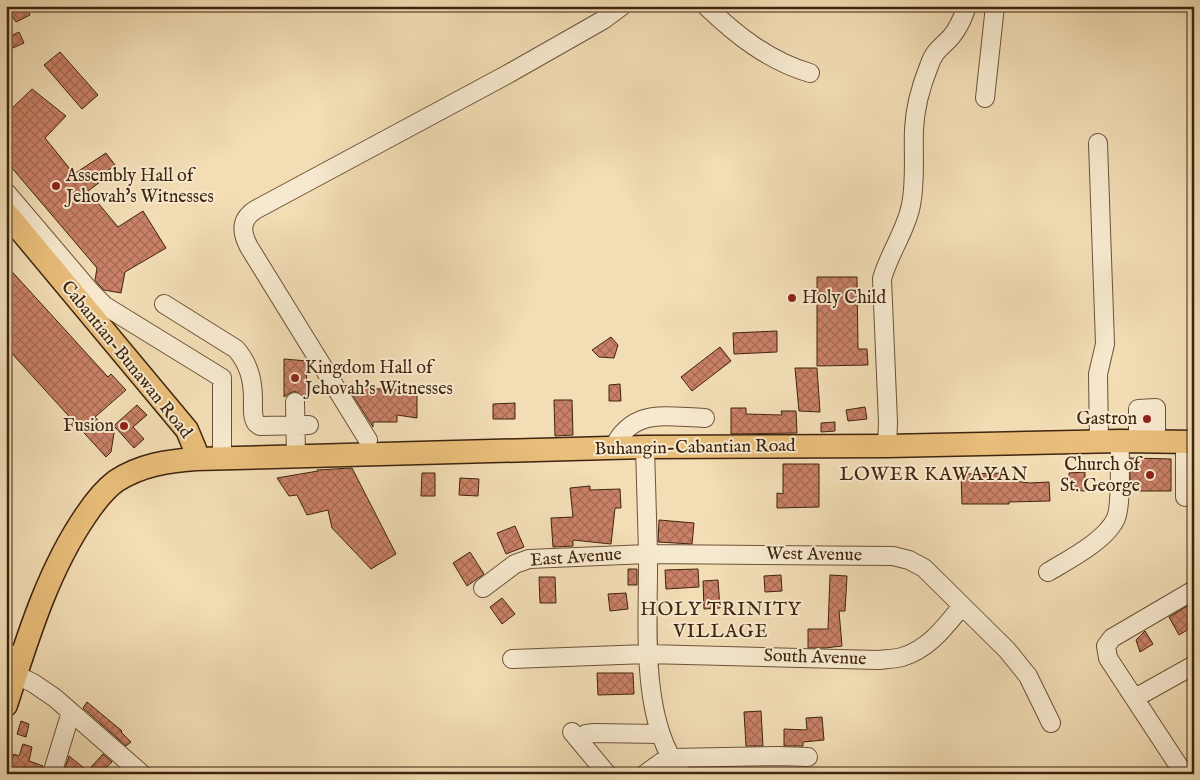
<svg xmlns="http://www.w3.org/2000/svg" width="1200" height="780" font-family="'IM FELL English',serif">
<defs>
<pattern id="building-cross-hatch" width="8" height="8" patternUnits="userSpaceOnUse" patternTransform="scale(1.25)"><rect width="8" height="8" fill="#ca8167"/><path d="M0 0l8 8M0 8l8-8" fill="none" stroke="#a56953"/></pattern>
</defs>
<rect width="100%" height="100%" fill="#f2ddb5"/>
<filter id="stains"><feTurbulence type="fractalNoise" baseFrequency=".004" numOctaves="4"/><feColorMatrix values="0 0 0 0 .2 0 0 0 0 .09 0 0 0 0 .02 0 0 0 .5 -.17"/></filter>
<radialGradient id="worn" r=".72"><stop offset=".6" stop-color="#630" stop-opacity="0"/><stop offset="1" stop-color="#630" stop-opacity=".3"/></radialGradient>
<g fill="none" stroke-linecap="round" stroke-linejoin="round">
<path stroke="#797d75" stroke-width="4" d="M1189,766L1194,764"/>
</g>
<path fill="url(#building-cross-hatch)" stroke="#3f240f" d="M6,6H26L30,15L16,22Z
M19,32L24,43L6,51V38Z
M60,52L98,95L82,109L44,65Z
M32,89L66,116L45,138L74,174L106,153L115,165L101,176L104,179L88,191L118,227L143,211L166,248L125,272L121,293L104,290L99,285L95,280L97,268L6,161V114Z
M6,265L108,377L111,374L126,390L95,417L108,431L137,405L147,415L133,427L144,439L134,448L115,427L111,452L106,457L6,347Z
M817,277H857L858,349H867L868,365L817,366Z
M777,331V352L734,354L733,333Z
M611,337L618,345L614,358L599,357L592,350Z
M720,347L731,361L692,391L681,377Z
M284,359L307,361L306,398L295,391L290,393L284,397Z
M795,368H817L820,412L799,411Z
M620,384L621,401H609V385Z
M348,388L417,390V418L397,415V422H373V427Z
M554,400H572L573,435L555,436Z
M515,403V419H493V404Z
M865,407L867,419L848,421L846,410Z
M731,408H746V414L782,415L781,411H796L797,433L731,434Z
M835,422V431L821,432V423Z
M1130,458L1171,459V491H1130Z
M783,464H819V507L777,508V493L783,494Z
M352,468L396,554L371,569L332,528L328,510L307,515L297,495L289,496L277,478L318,471L317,470Z
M1085,472V491L1069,490V473Z
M422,473H435V496H421Z
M1005,473V480L1030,483L1049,482L1050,501L1009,502V504H962L961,474Z
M460,478L479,479L478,496L459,495Z
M590,486V490L620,489L621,508H615L611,544L573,540V546L553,547L551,518L573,517L570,488Z
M659,520L694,523L692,544L658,542Z
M515,526L524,547L506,554L497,533Z
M470,552L484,574L467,586L453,563Z
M628,569H637V585H628Z
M698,569L699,587L666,589L665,570Z
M781,575L782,591L765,592L764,576Z
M830,575L847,576L845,611H839L842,646L825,648H808V629H828Z
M539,577H555L556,603H540Z
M718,580L720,608L704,609L703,581Z
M626,593L628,609L610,611L608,594Z
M502,598L515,614L502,624L490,607Z
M1194,602V626L1179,635L1169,617Z
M1145,631L1153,644L1140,652L1136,640Z
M597,673H633L634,694L598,695Z
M87,702L122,731L121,732L131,742L126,746L83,708Z
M761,711L763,746H746L744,712Z
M822,717L824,740L803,742V746H784V729L807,730L806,718Z
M21,721L29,724L26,737L17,734Z
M23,744L32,747L29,761L43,766L41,774H20L8,769L14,754L19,756Z
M103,754L112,762L99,774L91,767Z
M69,756L84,768L79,774H72L65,768Z"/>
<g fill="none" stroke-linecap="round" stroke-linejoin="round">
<defs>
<path id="minor" d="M706,6C736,35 769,61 810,73
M985,98L995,6
M1098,143L1105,344L1098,374L1099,442
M6,192L91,292L105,306L222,378V459
M164,304L236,349C249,364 253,380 253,400C253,408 252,417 256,423L260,426L309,425
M295,402L296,457
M368,440L249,247C241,232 240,220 255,210L508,74L603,20L622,6
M1138,441V409L1156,408V441
M887,446L888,422L882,279C889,253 906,231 911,205C916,180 913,154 914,129C915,108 921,86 929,66C935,49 941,48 951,37C959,28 963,17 967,6
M645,447C646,482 647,518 648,553C649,619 638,720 682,774
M613,448C633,407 666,417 705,418
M1185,497V442
M1048,572C1068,560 1107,540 1116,518C1122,503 1119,459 1120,441
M483,588L515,564L529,559L648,554L893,556L909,560L924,568L1007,650L1028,676L1051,723
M6,652L20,660
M512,659L647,654L878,660C886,659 895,659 902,657C929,649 945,627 962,606
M16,675L33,683L55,698L142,774
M1135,698L1194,665
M572,732L607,774
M580,739L586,734L594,733L660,734
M671,758L778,756L808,757
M52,774L71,712
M645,774L670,756
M1184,774L1108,658L1106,646L1112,638L1194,590"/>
<path id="major" d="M6,213L187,430L195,449L196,459
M6,705C27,640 47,572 86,515C94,503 104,490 116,481C141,465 167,461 196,459L645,447L887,446L1120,441L1194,442"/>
</defs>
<use href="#minor" stroke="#6c5238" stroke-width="20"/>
<use href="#major" stroke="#3f240f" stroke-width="25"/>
<use href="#minor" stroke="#f7e9cf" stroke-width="18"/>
<use href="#major" stroke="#e9be7a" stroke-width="22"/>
</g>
<g fill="#8f2418" stroke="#f7e9cf" stroke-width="2">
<circle cx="56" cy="186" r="5"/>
<circle cx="792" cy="298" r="5"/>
<circle cx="295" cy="378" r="5"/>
<circle cx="1147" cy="419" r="5"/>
<circle cx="124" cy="426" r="5"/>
<circle cx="1150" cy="475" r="5"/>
</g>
<g text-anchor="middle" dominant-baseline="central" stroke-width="4" stroke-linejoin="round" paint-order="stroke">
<g font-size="18" fill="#3f240f" stroke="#f7e9cf" text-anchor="start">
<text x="66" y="176">Assembly Hall of<tspan x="66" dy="21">Jehovah's Witnesses</tspan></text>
<text x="802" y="298">Holy Child</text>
<text x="305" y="368">Kingdom Hall of<tspan x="305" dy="21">Jehovah's Witnesses</tspan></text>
<text x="1137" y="419" text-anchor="end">Gastron</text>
<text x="114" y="426" text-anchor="end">Fusion</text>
<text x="1140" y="465" text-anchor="end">Church of<tspan x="1140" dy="21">St. George</tspan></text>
</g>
<g font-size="18" fill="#3f240f" stroke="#f7e9cf">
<text transform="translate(126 360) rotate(51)">Cabantian-Bunawan Road</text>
<text transform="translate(695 448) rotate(-1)">Buhangin-Cabantian Road</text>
<text transform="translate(814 555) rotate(1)">West Avenue</text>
<text transform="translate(576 558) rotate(-4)">East Avenue</text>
<text transform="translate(815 658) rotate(2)">South Avenue</text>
</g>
<g font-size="19" letter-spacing="1" fill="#3f240f" stroke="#f7e9cf">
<text x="934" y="475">LOWER KAWAYAN</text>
<text x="721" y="610">HOLY TRINITY<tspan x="721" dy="22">VILLAGE</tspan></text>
</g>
</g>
<rect width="1200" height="780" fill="none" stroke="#f2ddb5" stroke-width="25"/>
<rect x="8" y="8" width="1185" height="765" fill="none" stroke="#3f240f" stroke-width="2.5"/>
<rect x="12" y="12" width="1175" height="755" fill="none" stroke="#3f240f"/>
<rect width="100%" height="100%" filter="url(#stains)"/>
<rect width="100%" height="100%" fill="url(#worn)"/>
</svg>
